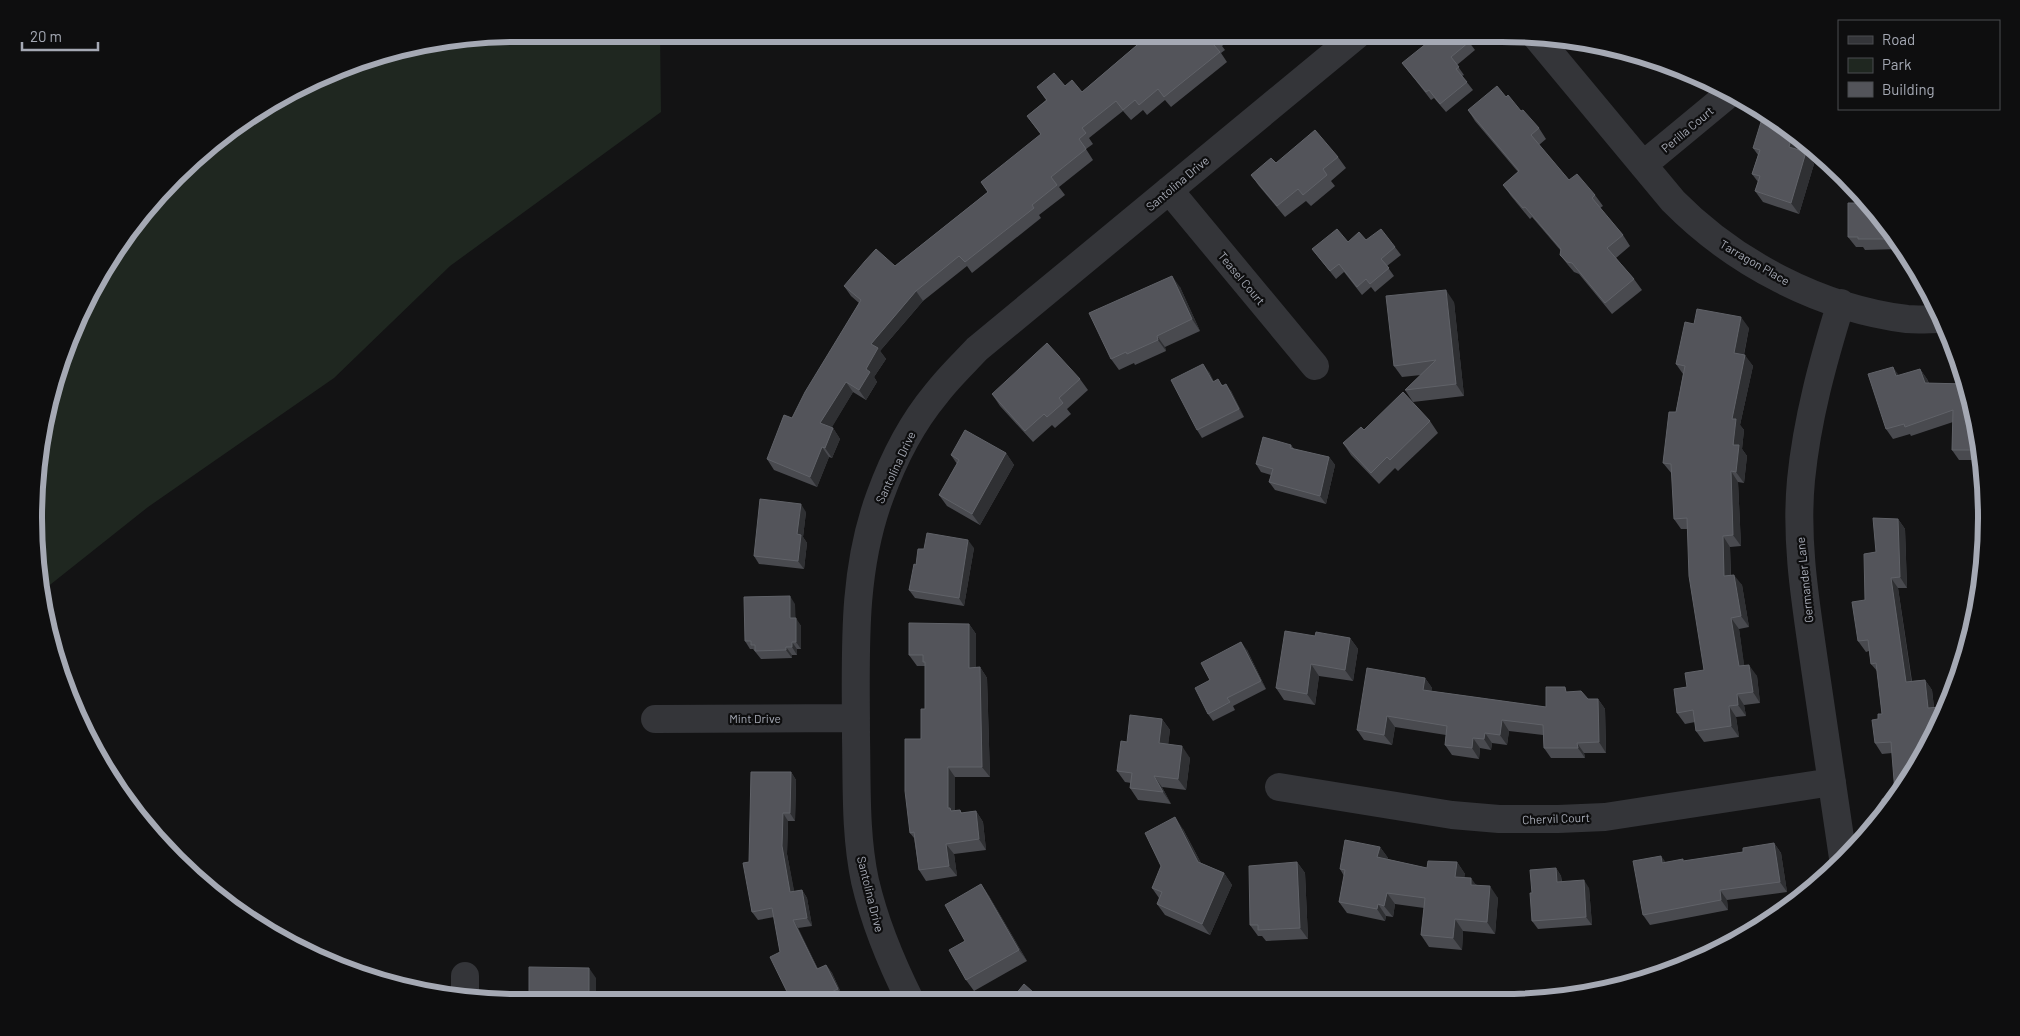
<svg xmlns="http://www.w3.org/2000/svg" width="2020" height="1036" font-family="Barlow,sans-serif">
<rect width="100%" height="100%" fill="#131314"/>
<path fill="#1f2720" d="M518,34H660L661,112L450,266L334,378L148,507L41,592L38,581L34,518L43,423L71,333L115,249L223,134L362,60Z"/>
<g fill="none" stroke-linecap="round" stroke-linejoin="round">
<path stroke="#343539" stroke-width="28" d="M1535,35L1673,201C1734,263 1820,308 1907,319C1918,320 1930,319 1941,319
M1643,165L1730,93
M1169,190L1315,366
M1841,303C1823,361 1807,419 1801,480C1795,543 1806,605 1815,668C1824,731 1834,795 1843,858
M655,719L856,718
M1279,787L1452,815L1499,819H1558L1605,817L1832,782
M465,998V976
M910,1000C890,960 875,924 865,881C855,834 857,785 856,738C856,656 851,574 880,496C893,460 912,423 936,394C948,378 963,364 977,349L1357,35"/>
</g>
<path fill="#494a4f" d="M1150,34H1237L1222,46L1225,50L1221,53L1227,62L1171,107L1165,100L1147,115L1143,110L1131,120L1123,111L1089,138L1093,144L1086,149L1093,160L1059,187L1065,195L1039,215L1041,218L972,273L967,266L923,301L880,351L886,359L874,377L877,382L866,400L853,392L831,428H833L840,439L832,458L829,457L817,487L774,470L767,459L792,418L859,303L851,296L844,286L895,266L988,192L981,182L1041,135L1027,116L1046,100L1037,87L1065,86L1082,92Z
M1469,42L1475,50L1457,65L1464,75L1462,76L1473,90L1446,112L1434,98L1431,100L1402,63Z
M1629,51L1642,56L1634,59Z
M1506,97L1539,128L1546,139L1539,145L1569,180L1595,195L1603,206L1600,208L1623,235L1630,246L1616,258L1634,279L1642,290L1612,314L1579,274L1574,272L1568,265L1560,255L1561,251L1532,217L1530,219L1511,196L1503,185L1518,172L1475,121L1468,110Z
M1797,134L1803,139L1799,150L1806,152L1814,164L1799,214L1763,202L1755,191L1758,182L1752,174L1758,155L1753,148Z
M1338,157L1346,168L1331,181L1335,186L1311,206L1306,201L1285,217L1259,186L1251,175L1276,163Z
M1848,203L1898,243V249L1865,250L1863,247H1856L1848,237Z
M1366,240L1395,247L1401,255L1387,266L1394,276L1375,292L1371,287L1362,295L1344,272L1336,279L1312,249Z
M1180,287L1200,331L1165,347L1166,351L1135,365L1134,363L1119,370L1111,359Z
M1454,302L1464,396L1413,402L1405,390L1421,375L1402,377L1394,366Z
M1694,324L1749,328L1744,355L1753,366L1740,425L1744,430L1742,449L1747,456L1744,483L1738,482L1741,546L1730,547L1731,575L1742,585L1749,627L1739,629L1744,666L1757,676L1760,703L1744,705L1746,716L1736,717L1739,737L1704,742L1696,731L1695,722L1685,724L1677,713L1687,687L1704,670L1687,529H1681L1674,519L1672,474L1663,463L1676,412L1683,374L1676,364Z
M1920,369L1927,379L1929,383L1966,384L1982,455V460H1959L1952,450L1953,422L1911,436L1910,434L1893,439L1886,429L1899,376Z
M1209,372L1214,382L1223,385L1231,391L1244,417L1202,438L1197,430Z
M1080,379L1088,390L1067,409L1071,414L1055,428L1052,425L1033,442L1000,406L992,394Z
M1430,421L1438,433L1398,471L1395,468L1379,484L1351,455L1343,443L1364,430Z
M1291,445L1294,449L1329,457L1335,465L1326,504L1275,490L1269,482L1271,475L1261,472L1256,464Z
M1006,453L1014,465L980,525L947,506L939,495L957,464L951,455Z
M806,512L803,537L807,543L804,569L759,564L754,556Z
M1898,519L1905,529L1907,588H1898L1912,681L1925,680L1932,690L1934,707L1892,753L1882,754L1875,743L1878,719L1882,714L1877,671L1871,664L1869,651L1866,652L1858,641L1865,600L1876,552Z
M974,548L964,606L915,598L909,590L916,565L924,549Z
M795,604V618L801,626V649H797V655H792V658L761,659L753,649H750L745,641Z
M969,624L976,634V667H980L987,678L990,777H955V810H960L962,813L976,811L983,822L986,850L954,854L957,876L926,881L919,870L914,838L910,833L921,739L925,709V666H917L909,655Z
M1315,636L1350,638L1358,649L1353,681L1319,676L1315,705L1284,700L1276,688Z
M1247,650L1266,689L1233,706L1235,710L1213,721L1208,714L1210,680Z
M1425,678L1432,688L1431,691L1546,707L1569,692L1588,699H1598L1605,709L1606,753H1584L1585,758H1551L1544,748L1543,735L1509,731L1507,745L1492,743L1491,750L1480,748L1479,759L1452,755L1445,745L1446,735L1395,727L1392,745L1364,740L1357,730Z
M1162,719L1170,730L1168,744L1190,758L1186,790L1162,787L1171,804L1138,800L1130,788L1131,783L1125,782L1117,771L1127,742Z
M791,772L796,780L795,821H788L787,854L794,892L802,890L807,898L812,926L798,928L818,969L826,965L832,973L843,997L836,1000H791L780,952L774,917L758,920L752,912L749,862Z
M1183,829L1201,863L1224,873L1232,885L1210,935L1165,915L1157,904L1159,898L1152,888Z
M1774,843L1781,853L1787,892L1727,900L1728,910L1650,925L1643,915L1665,862L1684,861L1743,852Z
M1380,847L1388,858L1387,859L1427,868L1457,862L1465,874L1464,877L1498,898L1495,934L1463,931L1462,950L1429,947L1421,935L1424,908L1395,904L1393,917L1386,916L1385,921L1347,913L1339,902L1344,876L1340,869Z
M1297,862L1305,873L1308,939L1266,941L1262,936H1258L1250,925Z
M1556,868L1561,876L1562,882L1589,888L1592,925L1538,929L1532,921V893Z
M981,884L989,896L1027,961L974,991L966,980L965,941Z"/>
<path fill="#2f3033" d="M1793,132L1803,139L1797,158L1789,147Z
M1806,152L1814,164L1799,214L1791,203Z
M1891,234L1898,243V249L1891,239Z
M1172,276L1180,287L1200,331L1192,319Z
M1446,290L1454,302L1464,396L1456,384Z
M916,291L923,301L880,351L886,359L874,377L877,382L866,400L859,390L866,369L871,344Z
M1741,317L1749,328L1742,363L1734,353Z
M1157,336L1165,347L1166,351L1158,340Z
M1745,355L1753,366L1740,425L1744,430L1742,449L1747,456L1744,483L1736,472L1732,419Z
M1203,364L1209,372L1218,390L1213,382Z
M1893,367L1900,377L1896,376Z
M1920,369L1927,379L1932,393L1925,383Z
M846,382L853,392L828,434L820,423Z
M1226,384L1231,391L1244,417L1239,409Z
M833,428L840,439L832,458L825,448Z
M822,447L829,457L817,487L810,477Z
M1006,453L1014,465L980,525L972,514Z
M1329,457L1335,465L1326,504L1320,496Z
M1731,471L1738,482L1741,546L1733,535Z
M801,504L806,512L803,537L807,543L804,569L798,561L797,534Z
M1898,519L1905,529L1907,588L1900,577Z
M1723,536L1730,547L1731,587L1724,576Z
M968,540L974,548L964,606L959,598Z
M1734,575L1742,585L1749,627L1741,616Z
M1891,578L1898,588L1913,692L1906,682Z
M790,596L795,604L796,626L790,618Z
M796,618L801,626V649L796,642Z
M1731,618L1739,629L1746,677L1739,666Z
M969,624L976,634V678L969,668Z
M1350,638L1358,649L1353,681L1345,670Z
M792,642L797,649V655L792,647Z
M1241,642L1247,650L1266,689L1261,681Z
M786,647L792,655V658L786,650Z
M1311,664L1319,676L1315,705L1307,694Z
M1749,665L1757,676L1760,703L1753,692Z
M980,667L987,678L990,777L982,767Z
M1425,678L1432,688L1430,700L1423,690Z
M1925,680L1932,690L1935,718L1928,708Z
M1737,694L1744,705L1746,716L1738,705Z
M1598,699L1605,709L1606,753L1599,742Z
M1729,706L1736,717L1739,737L1731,726Z
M1940,707L1944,713L1941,719Z
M1387,716L1395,727L1392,745L1384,735Z
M1162,719L1170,730L1167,755L1159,743Z
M1502,720L1509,731L1507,745L1500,735Z
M1485,733L1492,743L1491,750L1484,739Z
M1473,738L1480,748L1479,759L1472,748Z
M1577,743L1584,753L1585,758L1578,748Z
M1182,746L1190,758L1186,790L1178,779Z
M948,767L955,777V815L948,808Z
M791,772L796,780L795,821L790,813Z
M1154,776L1162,787L1171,804L1163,792Z
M976,811L983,822L986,850L979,839Z
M783,813L788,821L787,854L796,900L790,892L782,846Z
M1175,817L1183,829L1206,873L1198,862Z
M1774,843L1781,853L1787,892L1780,882Z
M946,844L954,854L957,876L949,866Z
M1380,847L1388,858L1385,869L1377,857Z
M1661,856L1668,865L1662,863Z
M1297,862L1305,873L1308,939L1300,928Z
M1457,862L1465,874L1463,888L1455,877Z
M1556,868L1561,876L1562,890L1557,882Z
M1224,873L1232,885L1210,935L1202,924Z
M1471,878L1479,889L1471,885Z
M1584,880L1589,888L1592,925L1586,917Z
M981,884L989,896L1027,961L1019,950Z
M1490,886L1498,898L1495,934L1487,922Z
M802,890L807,898L812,926L807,918Z
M1720,890L1727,900L1728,910L1721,900Z
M1387,893L1395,904L1393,917L1384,906Z
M1378,904L1386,916L1385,921L1377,909Z
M1455,919L1463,931L1462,950L1453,938Z
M793,920L798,928L822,977L817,969Z
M826,965L832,973L843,997L838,989Z
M589,968L596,978V1001H589Z"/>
<path fill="#53545a" stroke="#606268" d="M1150,34H1217L1215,36L1218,40L1213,44L1220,52L1164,97L1158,89L1139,105L1135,100L1123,110L1116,101L1082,128L1086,133L1079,139L1086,149L1051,177L1057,185L1032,205L1034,208L965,262L959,256L916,291L871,344L878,348L866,369L870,372L859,390L846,382L820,423L833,428L825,448L822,447L810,477L767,459L784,415L792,418L805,392L861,300L844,286L865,261L876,249L895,266L988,192L981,182L1041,134L1027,116L1047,100L1037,87L1054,73L1065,86L1072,80L1082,92Z
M1437,35H1463L1469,42L1451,57L1459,67L1456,69L1467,82L1440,104L1429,90L1426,92L1402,63Z
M1497,86L1506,97L1508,95L1521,111L1523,110L1539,128L1531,135L1569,180L1577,174L1595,195L1592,198L1623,235L1607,248L1634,279L1605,303L1572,263L1567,262L1560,255L1561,249L1525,207L1523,208L1503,185L1519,171L1468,110Z
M1768,116L1793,132L1789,147L1806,152L1791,203L1755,191L1760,176L1752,174L1760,150L1753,148L1761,122L1766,124Z
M1315,130L1338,157L1323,169L1327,175L1303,195L1298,189L1277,206L1251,175L1271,158L1276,163Z
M1863,196L1866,198L1891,234V239H1858V237H1848V203H1863Z
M1337,229L1348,242L1359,232L1366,240L1381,229L1395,247L1381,259L1389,268L1370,284L1366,279L1357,287L1339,264L1330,271L1312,249Z
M1172,276L1192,319L1157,336L1158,340L1127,354L1126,352L1111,359L1089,313Z
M1446,290L1456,384L1405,390L1436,360L1394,366L1386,296Z
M1697,309L1741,317L1734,353L1745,355L1732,419H1736L1733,445H1739L1736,472L1731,471L1733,535L1723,536L1724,576L1734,575L1741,616L1731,618L1739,666L1749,665L1753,692L1737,694L1738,705L1729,706L1731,726L1696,731L1693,710L1677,713L1674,689L1687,687L1685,673L1704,670L1689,576L1687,518L1674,519L1671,464L1663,463L1669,412H1676L1685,366L1676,364L1685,322L1694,324Z
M1047,343L1080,379L1059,398L1063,403L1047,417L1044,414L1025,431L992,394Z
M1203,364L1213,382L1218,379L1222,386L1226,384L1239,409L1197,430L1171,380Z
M1893,367L1896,376L1920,369L1925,383L1966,384L1981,450H1952L1953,410L1905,427L1904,424L1886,429L1868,374Z
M1403,392L1430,421L1390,460L1387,457L1371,473L1343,443L1361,427L1364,430Z
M965,430L1006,453L972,514L939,495L959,460L951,455Z
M1263,437L1291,445L1290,448L1329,457L1320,496L1269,482L1273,469L1256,464Z
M760,499L801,504L797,534L801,535L798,561L754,556Z
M1873,518L1898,519L1900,577L1891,578L1906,682L1925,680L1928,708L1940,707L1941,719L1936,732L1895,793L1891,742L1875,743L1872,720L1878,719V714H1882L1876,663L1871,664L1868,640L1858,641L1852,602L1865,600L1864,554L1876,552Z
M927,533L968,540L959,598L909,590L914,564L916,565L918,549H924Z
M790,596V618H796V642H792V647H786V650L755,651V645H751V641H745L744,597Z
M909,623L969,624V668L980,667L982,767H948V808H950L951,811L960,810L961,813L976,811L979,839L946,844L949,866L919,870L914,832L910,833L905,791V739H921V709H925V662H923V655H909Z
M1285,631L1315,636L1316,632L1350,638L1345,670L1311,664L1307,694L1276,688Z
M1241,642L1261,681L1227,698L1230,702L1208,714L1195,688L1210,680L1201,663Z
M1367,668L1425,678L1423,690L1546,707V687H1565L1566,692L1581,691L1588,699H1598L1599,742L1577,743L1578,748H1544L1543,725L1502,720L1500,735L1485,733L1484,739L1473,738L1472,748L1445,745L1447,726L1387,716L1384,735L1357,730Z
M1130,715L1162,719L1159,743L1182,746L1178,779L1154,776L1163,792L1130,788L1132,773L1117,771L1121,741L1127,742Z
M751,772H791L790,813H783L782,846L790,892L802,890L807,918L793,920L817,969L826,965L838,989L814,1000H791L770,957L780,952L772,908L752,912L743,863L749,862Z
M1892,798L1883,811L1882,799Z
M1175,817L1198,862L1224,873L1202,924L1157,904L1162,892L1152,888L1161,866L1145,833Z
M1345,840L1380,847L1377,857L1427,868L1428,861L1457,862L1455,877L1471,878V885L1490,886L1487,922L1455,919L1453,938L1421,935L1425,898L1387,893L1384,906L1378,904L1377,909L1339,902L1345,870L1340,869Z
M1774,843L1780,882L1720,890L1721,900L1643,915L1633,861L1661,856L1662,863L1683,859V861L1743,852V848Z
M1297,862L1300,928L1258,930V925H1250L1249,866Z
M1556,868L1557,882L1584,880L1586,917L1532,921L1530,893H1532L1530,870Z
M981,884L1019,950L966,980L949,950L965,941L945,905Z
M529,967L589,968V1001H524V992H529Z
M1024,984L1042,1000H1011Z"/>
<g text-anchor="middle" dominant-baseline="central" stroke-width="4.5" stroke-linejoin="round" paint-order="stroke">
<g font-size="12" fill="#a5a9b4" stroke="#0e0e0f">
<text transform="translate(1687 129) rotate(-40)">Perilla Court</text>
<text transform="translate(1177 183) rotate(-40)">Santolina Drive</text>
<text transform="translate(1755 262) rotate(30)">Tarragon Place</text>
<text transform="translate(1242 278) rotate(50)">Teasel Court</text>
<text transform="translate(895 467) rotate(-65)">Santolina Drive</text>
<text transform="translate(1804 580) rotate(-96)">Germander Lane</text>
<text x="755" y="718">Mint Drive</text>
<text transform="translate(1556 818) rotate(-2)">Chervil Court</text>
<text transform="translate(871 894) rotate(76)">Santolina Drive</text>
</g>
</g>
<path d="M0 0H2020V1036H0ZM518 42H1502A476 476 0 0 1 1978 518V518A476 476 0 0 1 1502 994H518A476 476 0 0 1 42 518V518A476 476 0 0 1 518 42Z" fill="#0e0e0f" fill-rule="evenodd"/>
<path fill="none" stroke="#a5a9b4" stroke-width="6" d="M518 42H1502A476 476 0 0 1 1978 518V518A476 476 0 0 1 1502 994H518A476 476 0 0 1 42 518V518A476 476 0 0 1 518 42Z"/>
<rect x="1838" y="20" width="162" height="90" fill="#0e0e0f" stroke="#4a4c51"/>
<rect x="1848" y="36" width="25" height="8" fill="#343539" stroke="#4a4c51"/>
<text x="1882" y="45" font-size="15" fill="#a5a9b4">Road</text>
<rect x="1848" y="58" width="25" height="15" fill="#1f2720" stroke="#4a4c51"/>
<text x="1882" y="70" font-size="15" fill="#a5a9b4">Park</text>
<rect x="1848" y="82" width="25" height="15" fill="#53545a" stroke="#4a4c51"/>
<text x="1882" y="95" font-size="15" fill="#a5a9b4">Building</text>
<path d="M22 42v8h76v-8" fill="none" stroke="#a5a9b4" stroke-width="2.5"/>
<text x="30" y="42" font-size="15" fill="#a5a9b4" stroke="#0e0e0f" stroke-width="4" paint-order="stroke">20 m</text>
</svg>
